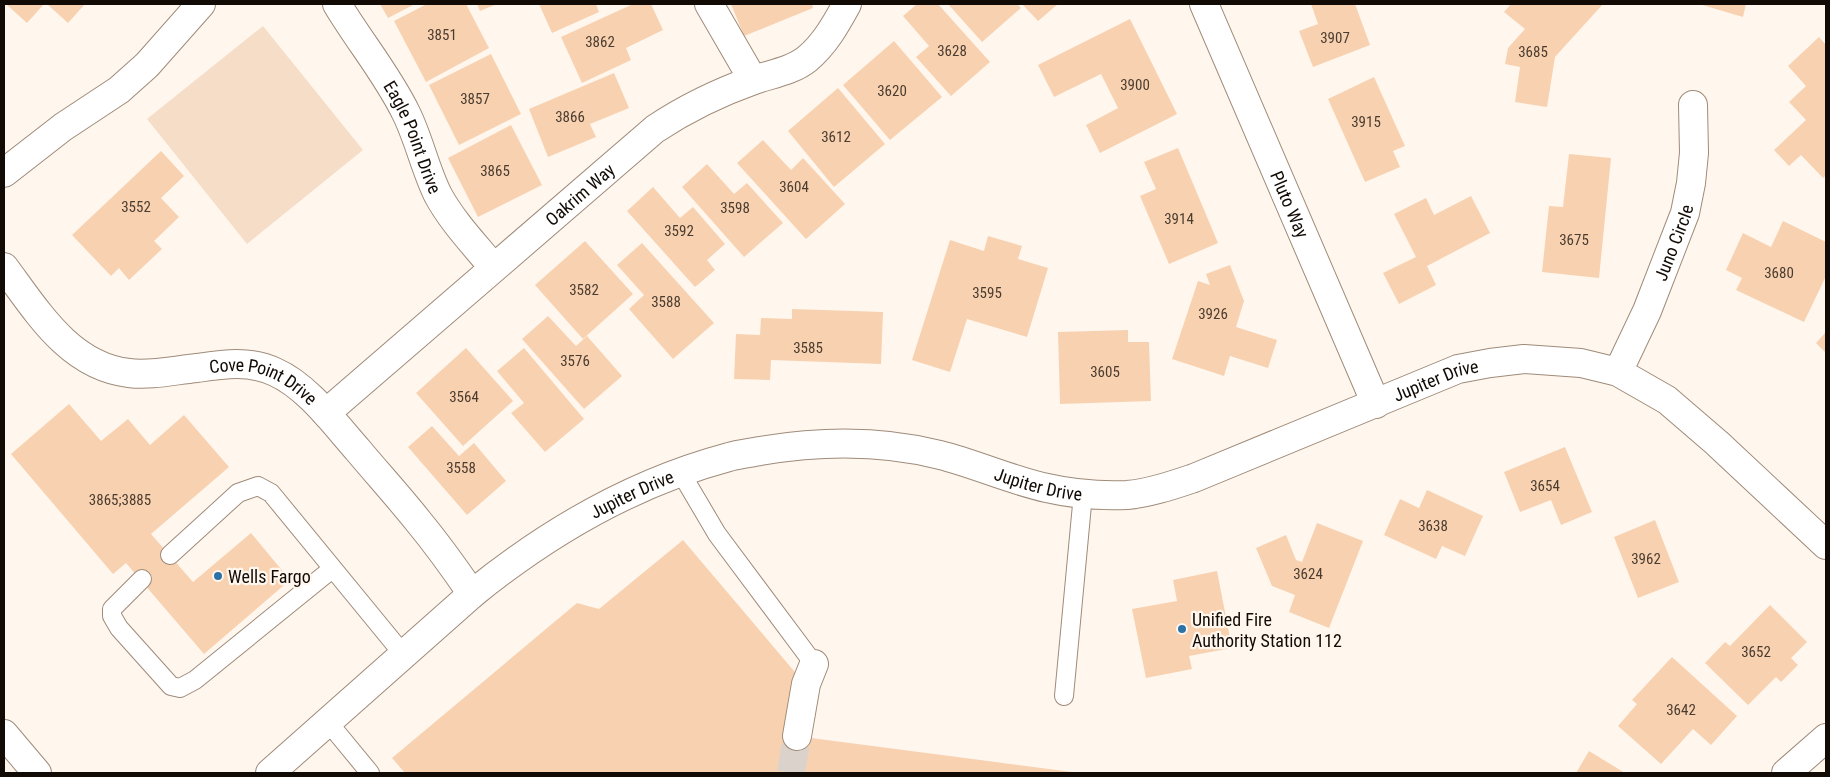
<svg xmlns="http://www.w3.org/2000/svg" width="1830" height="777" font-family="'Roboto Condensed',sans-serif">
<rect width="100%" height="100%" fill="#fff6ee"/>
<path fill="#f6ddc7" d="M263,26L363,150L247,244L147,119Z"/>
<path fill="#f8d2b0" d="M6,4H44L27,23Z
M47,4H85L68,23Z
M380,4H415L388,18Z
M427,4H466L489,48L426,82L394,21Z
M477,4H497L480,11Z
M539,4H596L599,12L552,33Z
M633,4H651L663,30L626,48L631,60L582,83L561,37Z
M731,4H812L813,8L744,36Z
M917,4H938L990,62L951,96L916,57L929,46L903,16Z
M948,4H1017L1021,8L982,42Z
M1022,4H1058L1038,21Z
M1311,4H1355L1370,45L1313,67L1299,31L1318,24Z
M1511,4H1603L1555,57L1547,107L1515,102L1520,67L1505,64L1508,48L1525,29L1504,12Z
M1699,4H1746L1743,17Z
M1130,19L1177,114L1100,153L1086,125L1118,108L1101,74L1054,97L1038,65Z
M1819,37L1826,45V175L1823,178L1801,155L1789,166L1774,150L1806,120L1789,102L1806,86L1788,66Z
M894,41L942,97L890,140L843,85Z
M491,54L521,114L459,145L429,85Z
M614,73L629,108L590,124L596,137L548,157L529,109Z
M1374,77L1405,146L1393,151L1400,167L1365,182L1328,99Z
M838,88L885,144L834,187L788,131Z
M511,125L542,185L478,217L448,158Z
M763,140L791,170L803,158L845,204L806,239L737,163Z
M1178,148L1218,243L1169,264L1140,196L1156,189L1144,162Z
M161,151L184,176L161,198L179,217L154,241L162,249L129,280L119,268L111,276L72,235Z
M1569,154L1611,158L1599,278L1542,272L1549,206L1563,207Z
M707,164L734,194L747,183L783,223L744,257L682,187Z
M653,187L680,218L693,207L725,244L707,260L715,270L695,287L627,211Z
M1471,196L1490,233L1427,266L1436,285L1399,304L1383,273L1416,257L1394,214L1426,198L1434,215Z
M1783,221L1826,242V276L1804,322L1736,290L1742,278L1726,270L1743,233L1771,247Z
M988,236L1022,246L1018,259L1048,268L1027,337L967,319L950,372L912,360L950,240L984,251Z
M585,241L633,294L583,339L535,285Z
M642,243L714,323L673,359L629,309L644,295L617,265Z
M1230,265L1244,301L1236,327L1277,340L1268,368L1230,356L1224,376L1172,359L1198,281L1210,285L1206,274Z
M792,309L883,312L881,364L771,360L770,380L734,379L736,334L760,335L761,318L792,319Z
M548,316L576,346L587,336L622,376L584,409L522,339Z
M1128,330V342H1149L1151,401L1060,404L1058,332Z
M1826,332V353L1816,343Z
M466,348L513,401L463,446L416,393Z
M524,348L584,419L545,452L511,413L524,403L497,371Z
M69,404L101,441L128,419L150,445L184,415L229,467L151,534L193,582L251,533L290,580L204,654L126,563L113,574L11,454Z
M432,426L459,456L474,443L506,481L467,515L408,447Z
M1565,447L1592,512L1561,525L1551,500L1520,512L1504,472Z
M1427,490L1483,516L1465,556L1442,546L1436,559L1384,535L1400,499L1419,508Z
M1655,520L1679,582L1638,598L1614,537Z
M1317,523L1363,541L1329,628L1289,612L1295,595L1272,586L1256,548L1286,535L1296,560L1302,562Z
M683,540L805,684L796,736L1080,773H405L392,758L577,603L599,609Z
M1217,571L1232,648L1189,656L1192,669L1146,678L1132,609L1177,601L1173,580Z
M1770,605L1807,642L1791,658L1798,665L1781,682L1776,677L1748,705L1705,663L1725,642L1730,646Z
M1672,657L1737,716L1711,745L1693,729L1661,764L1618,726L1637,704L1632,700Z
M1589,751L1625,773H1576Z"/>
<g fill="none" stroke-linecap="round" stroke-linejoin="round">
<path stroke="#dbd3cb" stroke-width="28" stroke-dasharray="28 14" stroke-linecap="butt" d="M791,773L797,736"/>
<defs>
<path id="service" d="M681,473L717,534L814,664
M170,555L238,493L258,486L271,493L403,654
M142,579L112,609V616L119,628L171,686L180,688L195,680L332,569
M1064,696L1083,494
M328,722L370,773"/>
<path id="pedestrian" d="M797,736L806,684L814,664"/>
<g id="minor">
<path id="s1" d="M337,4C359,41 387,74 406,113C419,139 425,169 438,195C452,221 474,244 493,267"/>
<path d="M709,4L753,80"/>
<path id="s2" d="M1204,4L1376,404"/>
<path d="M4,173L63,127L119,90L147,65L201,4"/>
<path id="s3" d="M4,267C37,311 69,366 129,373C151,376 175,370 197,368C224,364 249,360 275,372C307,386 334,423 357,449C377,473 398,496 418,521C437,544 455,569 472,594"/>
<path id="s4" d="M1618,372L1647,311L1685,213L1691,183L1694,153L1693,105"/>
<path id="s5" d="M326,413L655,129C685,109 720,92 754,80C771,74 792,71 807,59C825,44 836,24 847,4"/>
<path d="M1786,773L1826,738"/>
</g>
<g id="tertiary">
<path id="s6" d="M270,773L472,594C547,533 635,482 729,457C739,454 750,453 760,451C819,441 881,440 940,455C976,464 1010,480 1047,488C1073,494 1100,496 1127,495C1150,493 1173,485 1194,478L1458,369L1490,363L1524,359L1581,363L1618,372L1667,400L1717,443L1826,545"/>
</g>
<path id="primary" d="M4,734L37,773"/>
</defs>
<use href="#service" stroke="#9f8b79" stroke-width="20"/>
<use href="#pedestrian" stroke="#9f8b79" stroke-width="30"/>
<use href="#minor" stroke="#9f8b79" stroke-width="30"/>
<use href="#tertiary" stroke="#9f8b79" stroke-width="30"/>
<use href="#primary" stroke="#9f8b79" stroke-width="30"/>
<use href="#service" stroke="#fff" stroke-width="18"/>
<use href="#pedestrian" stroke="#fff" stroke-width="28"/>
<use href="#minor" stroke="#fff" stroke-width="28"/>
<use href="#tertiary" stroke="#fff" stroke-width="28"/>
<use href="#primary" stroke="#fff" stroke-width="28"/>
</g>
<g fill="#2b72a7" stroke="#fff6ee" stroke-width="2">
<circle cx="218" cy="576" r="5"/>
<circle cx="1182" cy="629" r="5"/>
</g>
<g text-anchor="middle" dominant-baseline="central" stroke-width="4.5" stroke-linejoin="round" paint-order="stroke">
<g font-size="15" fill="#4b3c30">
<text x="442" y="35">3851</text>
<text x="1335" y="38">3907</text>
<text x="600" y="42">3862</text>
<text x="952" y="51">3628</text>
<text x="1533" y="52">3685</text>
<text x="1135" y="85">3900</text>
<text x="892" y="91">3620</text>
<text x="475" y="99">3857</text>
<text x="570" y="117">3866</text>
<text x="1366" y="122">3915</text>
<text x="836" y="137">3612</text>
<text x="495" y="171">3865</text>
<text x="794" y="187">3604</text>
<text x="136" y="207">3552</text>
<text x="735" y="208">3598</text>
<text x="1179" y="219">3914</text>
<text x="679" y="231">3592</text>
<text x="1574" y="240">3675</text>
<text x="1779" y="273">3680</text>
<text x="584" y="290">3582</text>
<text x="987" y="293">3595</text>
<text x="666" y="302">3588</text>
<text x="1213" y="314">3926</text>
<text x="808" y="348">3585</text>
<text x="575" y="361">3576</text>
<text x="1105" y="372">3605</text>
<text x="464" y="397">3564</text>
<text x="461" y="468">3558</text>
<text x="1545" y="486">3654</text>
<text x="120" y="500">3865;3885</text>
<text x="1433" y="526">3638</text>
<text x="1646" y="559">3962</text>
<text x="1308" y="574">3624</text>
<text x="1756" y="652">3652</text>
<text x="1681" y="710">3642</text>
</g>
<g font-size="18" fill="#110a05" stroke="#fff6ee">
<text stroke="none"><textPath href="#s1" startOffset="154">Eagle Point Drive</textPath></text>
<text stroke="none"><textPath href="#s5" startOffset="335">Oakrim Way</textPath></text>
<text stroke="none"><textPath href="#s2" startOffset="218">Pluto Way</textPath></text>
<text stroke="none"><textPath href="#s4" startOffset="141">Juno Circle</textPath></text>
<text stroke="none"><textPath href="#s6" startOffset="1299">Jupiter Drive</textPath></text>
<text stroke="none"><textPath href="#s3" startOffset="308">Cove Point Drive</textPath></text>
<text stroke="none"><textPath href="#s6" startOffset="879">Jupiter Drive</textPath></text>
<text stroke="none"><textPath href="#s6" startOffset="459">Jupiter Drive</textPath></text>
</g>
<g font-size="18" fill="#110a05" stroke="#fff6ee" text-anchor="start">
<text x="228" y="576">Wells Fargo</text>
<text x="1192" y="619">Unified Fire<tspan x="1192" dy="21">Authority Station 112</tspan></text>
</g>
</g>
<rect width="1830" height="777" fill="none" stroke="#110a05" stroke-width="10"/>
</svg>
